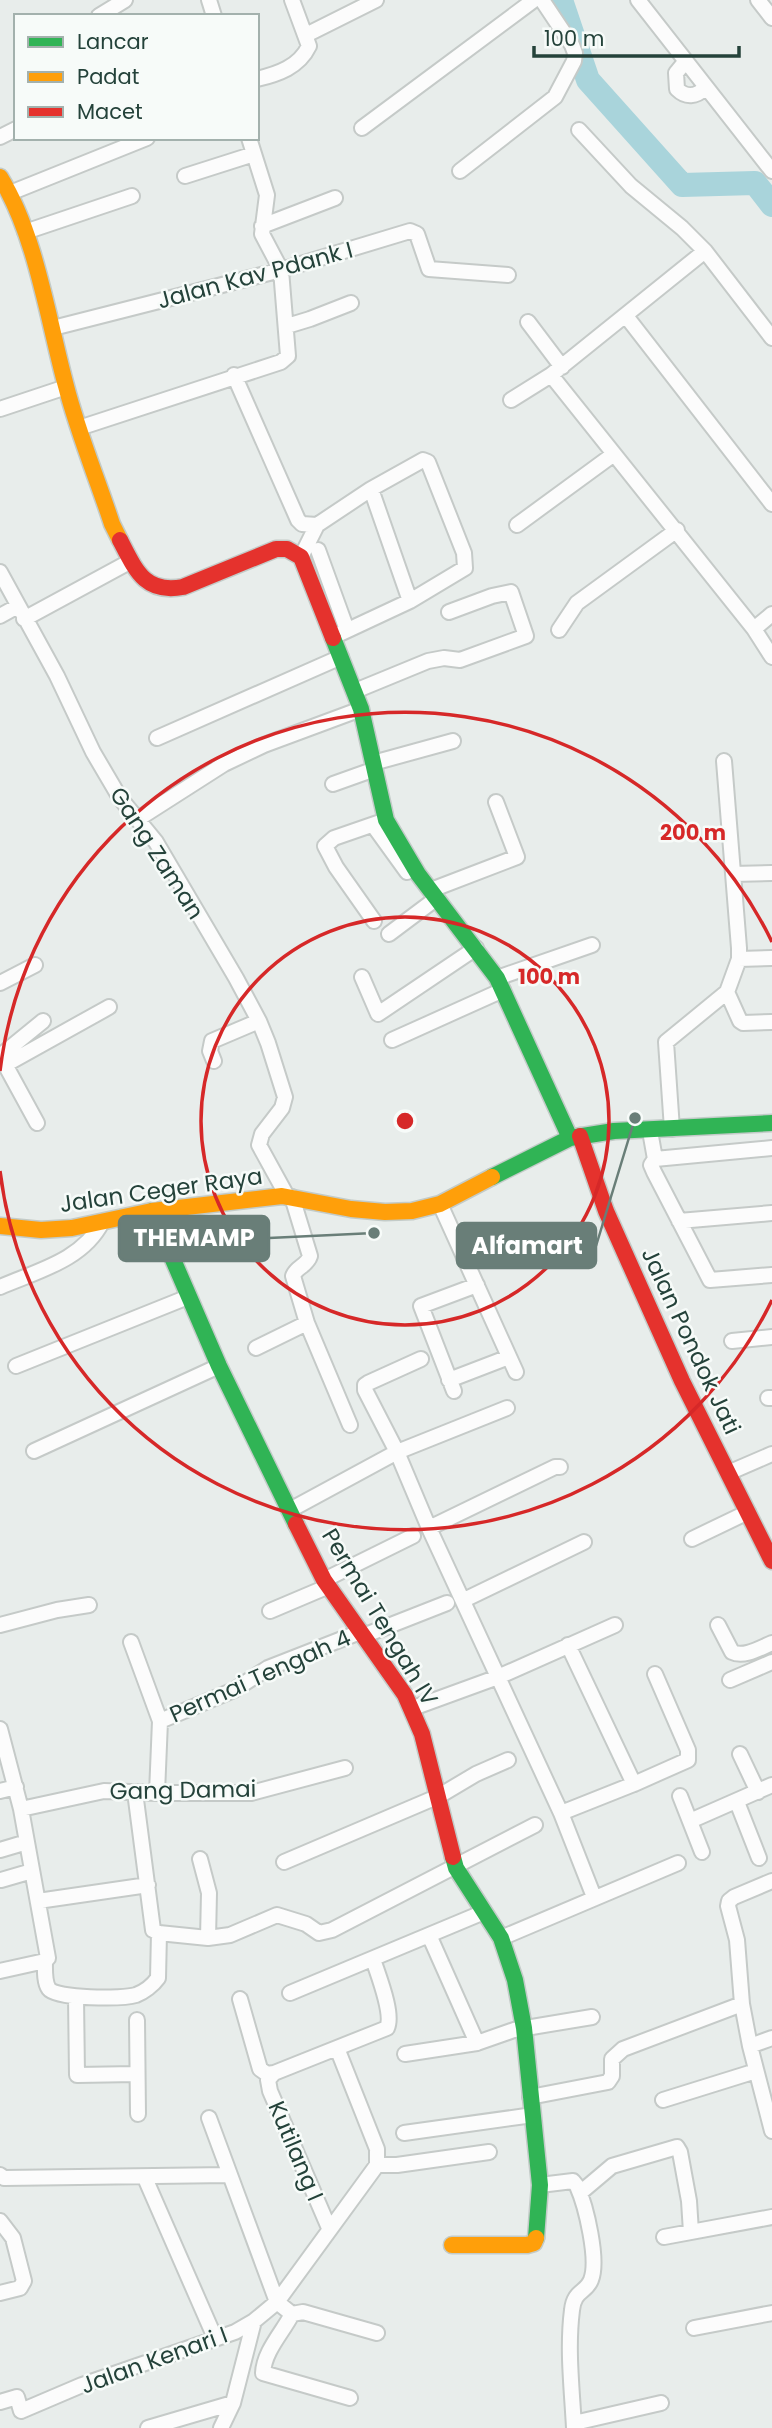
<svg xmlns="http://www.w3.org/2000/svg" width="772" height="2428" font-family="Poppins,sans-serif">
<rect width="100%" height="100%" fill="#e8edeb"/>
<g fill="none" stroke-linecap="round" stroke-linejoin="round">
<path stroke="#a9d4db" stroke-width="24" d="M561,0L588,80L682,185L755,183L772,205"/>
<defs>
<path id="street" d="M209,0L214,16
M638,0L772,171
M758,0L772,18
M99,16L125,0
M306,35L376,0
M685,62L676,73L677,89C686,98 696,97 705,88
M257,79C278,74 299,67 309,46L292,0
M362,128L534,0
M579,130L631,186L682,228L705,251L772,338
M0,137L16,129
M460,171L555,97L574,61L575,53L572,45L542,0
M185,176L254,154
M10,193L147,138
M262,226L335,198
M25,232L132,196
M626,316L772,504
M528,322L562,367
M287,326L310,319L351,303
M53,328L281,270L410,231L417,234L429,269L508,275
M234,375L298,520L302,524L317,525
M551,375L754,629
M511,400L551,375L705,251
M0,409L66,387
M79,428L281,362L288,356L281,270L262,234L267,195L249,138
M371,489L410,601
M517,525L614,454
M318,550L347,630
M301,557L317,525L371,489L423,460L428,462L464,553L465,568L410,601L333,637
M0,572L57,676L93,752L120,798L156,842L236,978L259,1021L268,1043L285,1097L282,1108L262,1134L259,1145L287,1196
M772,614L754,629L772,657
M0,616L18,606
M24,619L131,561
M559,630L577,603L677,530
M355,691L428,661L444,658L460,660L526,636L511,592L492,596L449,612
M157,738L341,657
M724,761L739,948V959L727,992
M373,763L453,741
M333,784L375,769
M138,819L224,764L264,745L361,709
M373,825L407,872
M733,874L772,873
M431,890L517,857L496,802
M374,921L336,867L325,846L334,838L386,820
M389,934L437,898
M739,959L772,958
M362,977L378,1014L476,948
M497,978L592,945
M0,983L35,965
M727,992L740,1021L743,1023L772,1022
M392,1040L503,990
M0,1056L43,1021
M1,1057L37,1123
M214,1061L210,1051L212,1041L259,1021
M5,1065L109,1007
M672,1129L666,1042L727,992
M650,1131L655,1159L651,1165L654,1172L710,1280L772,1275
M655,1159L772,1148
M292,1197L310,1256C307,1266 296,1267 293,1276L307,1323L350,1425
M440,1204L516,1372
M679,1221L772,1213
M0,1287C37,1271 83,1260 102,1222
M732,1341L772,1337
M256,1348L307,1323
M421,1359L368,1383L365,1385V1390L397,1452L429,1528L561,1813L594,1897
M16,1366L188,1297
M449,1380L509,1357
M454,1391L421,1306L477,1285
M768,1398H772
M34,1451L219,1366
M728,1473L772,1454
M290,1510L397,1452L507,1408
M429,1528L555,1467H560
M692,1539L748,1512
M324,1580L413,1536
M464,1600L584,1542
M270,1611L329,1586
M0,1625L57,1610L89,1605
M718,1625L732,1652C744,1658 760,1648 772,1643
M363,1636L447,1603
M131,1642L160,1721L157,1793
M568,1645L634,1784
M730,1680L772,1662
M413,1708L498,1677L615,1625
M160,1721L234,1690L268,1668L360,1632
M0,1729L21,1809L48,1958L45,1961L0,1971
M740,1754L758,1792
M0,1791L16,1787
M135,1792L153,1930L159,1933L208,1938L230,1935L277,1915L306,1924L319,1933L332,1930L535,1825
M680,1796L702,1852
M737,1802L759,1858
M21,1809L104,1791L157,1793H251L345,1768
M561,1813L634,1784L688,1760V1750L655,1674
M690,1821L772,1785
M0,1850L27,1842
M200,1859L209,1893L208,1938
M284,1862L439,1796L476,1774L508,1760
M1,1880L32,1871
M772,1881L734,1897L729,1901L728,1906L737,1940L742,2004L750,2046L772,2131
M38,1901L148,1885
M429,1935L477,2043
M501,1938L678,1863
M45,1961C45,1969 44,1982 49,1989C56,1999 123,1999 136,1995C144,1992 153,1985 158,1978L159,1933
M290,1993L484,1912
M76,1997L77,2075L136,2074
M240,1999L260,2069L267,2074L274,2073L387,2028C394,2014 378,1975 373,1959
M137,2020L138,2114
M750,2046L772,2038
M405,2054L477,2043L514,2030L592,2017
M274,2073L268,2080L270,2091L329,2228
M530,2097L608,2082L612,2076V2059L623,2049L742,2004
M663,2100L756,2071
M209,2118L277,2302L292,2314L303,2312L377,2333
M404,2133L533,2115
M377,2165H397L489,2152
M0,2175L4,2178L229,2175
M145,2178L215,2338
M540,2185L573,2181L577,2186C586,2206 599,2260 591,2280C586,2293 574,2290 572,2310C567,2349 572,2389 574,2428
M580,2193L612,2166L677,2147L680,2152L689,2201L691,2232
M0,2221L13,2238L24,2281L20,2288L0,2293
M664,2237L772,2217
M292,2314C283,2332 264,2351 263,2373L350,2398
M694,2328L772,2313
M0,2402L17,2397L21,2411L82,2385L235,2332L254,2321
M574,2423L661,2403
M148,2428L233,2403
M221,2428L233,2403L254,2321L277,2302L377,2165V2149L337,2048"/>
<path id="fast" d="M333,638L361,709L386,820L418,874L497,978L570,1138
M492,1177L570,1138L614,1131L772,1123
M152,1211L219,1366L296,1524
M453,1857L456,1868L501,1938L515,1980L524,2028L540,2185L536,2238"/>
<path id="slow" d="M0,177C36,235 48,320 66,386C78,433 97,478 112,524L120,540
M0,1226L41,1230L72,1228L152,1211L282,1196L351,1209L385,1212L412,1211L440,1204L492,1177
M452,2245H527L534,2243L536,2238"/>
<path id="jam" d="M120,540C136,571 145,594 183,587L276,549H287L301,557L333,638
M580,1136L606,1211L682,1381L772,1561
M296,1524L324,1580L405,1695L422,1734L453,1857"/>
</defs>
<use href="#street" stroke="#c5cac8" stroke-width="18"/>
<use href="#fast" stroke="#c3cbc8" stroke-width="19"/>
<use href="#slow" stroke="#c3cbc8" stroke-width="19"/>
<use href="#jam" stroke="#c3cbc8" stroke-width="19"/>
<use href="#street" stroke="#fcfcfc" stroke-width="14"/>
<use href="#fast" stroke="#30b455" stroke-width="16"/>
<use href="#slow" stroke="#ff9f0a" stroke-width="16"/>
<use href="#jam" stroke="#e5322d" stroke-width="16"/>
</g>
<g fill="none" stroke="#d62828" stroke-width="3.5">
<circle cx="405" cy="1121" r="204"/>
<path d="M772 1300A408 408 0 0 1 0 1171M0 1071A408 408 0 0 1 772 942"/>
</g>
<g text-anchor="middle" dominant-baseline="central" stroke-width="5" stroke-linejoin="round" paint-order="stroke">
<g font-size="23" fill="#24423a" stroke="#f7fbf9">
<text transform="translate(255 275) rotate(-15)">Jalan Kav Pdank I</text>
<text transform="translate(157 853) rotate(57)">Gang Zaman</text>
<text transform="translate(161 1190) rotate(-8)">Jalan Ceger Raya</text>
<text transform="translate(691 1341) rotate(65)">Jalan Pondok Jati</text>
<text transform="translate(380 1617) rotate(59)">Permai Tengah IV</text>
<text transform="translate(260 1676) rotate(-24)">Permai Tengah 4</text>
<text transform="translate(183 1790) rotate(-1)">Gang Damai</text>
<text transform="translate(296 2151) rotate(67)">Kutilang I</text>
<text transform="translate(154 2360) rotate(-20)">Jalan Kenari I</text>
</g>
</g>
<circle cx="405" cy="1121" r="10" fill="#d62828" stroke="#f7fbf9" stroke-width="3.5"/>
<g font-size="21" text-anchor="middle" font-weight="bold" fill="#d62828" stroke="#f7fbf9" stroke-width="5" stroke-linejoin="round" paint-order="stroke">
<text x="693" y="840">200 m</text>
<text x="549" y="984">100 m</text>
</g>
<path fill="none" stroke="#697e78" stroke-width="2.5" d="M374 1233L269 1238M635 1118L596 1246"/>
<g fill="#697e78" stroke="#f7fbf9" stroke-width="2.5">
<circle cx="374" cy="1233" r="7"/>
<circle cx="635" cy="1118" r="7"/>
</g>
<g fill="#697e78" stroke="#697e78" stroke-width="2.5">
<rect x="119" y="1216" width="150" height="45" rx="7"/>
<rect x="457" y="1223" width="139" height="45" rx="7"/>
</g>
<g font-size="24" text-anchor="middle" font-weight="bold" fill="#fff">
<text x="194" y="1246">THEMAMP</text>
<text x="527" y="1254">Alfamart</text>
</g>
<rect x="14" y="14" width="245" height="126" fill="#f7fbf9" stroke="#a3b1ad" stroke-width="2"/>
<rect x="28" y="37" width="35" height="10" fill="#30b455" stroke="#a3b1ad" stroke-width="2"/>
<text x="77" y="49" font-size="21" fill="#24423a">Lancar</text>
<rect x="28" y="72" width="35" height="10" fill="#ff9f0a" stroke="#a3b1ad" stroke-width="2"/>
<text x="77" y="84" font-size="21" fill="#24423a">Padat</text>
<rect x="28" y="107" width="35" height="10" fill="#e5322d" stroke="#a3b1ad" stroke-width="2"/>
<text x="77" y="119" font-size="21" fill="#24423a">Macet</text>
<path d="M534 46v10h205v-10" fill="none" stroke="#24423a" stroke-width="3.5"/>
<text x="544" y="46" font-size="21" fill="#24423a" stroke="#f7fbf9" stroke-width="5" paint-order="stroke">100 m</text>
</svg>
